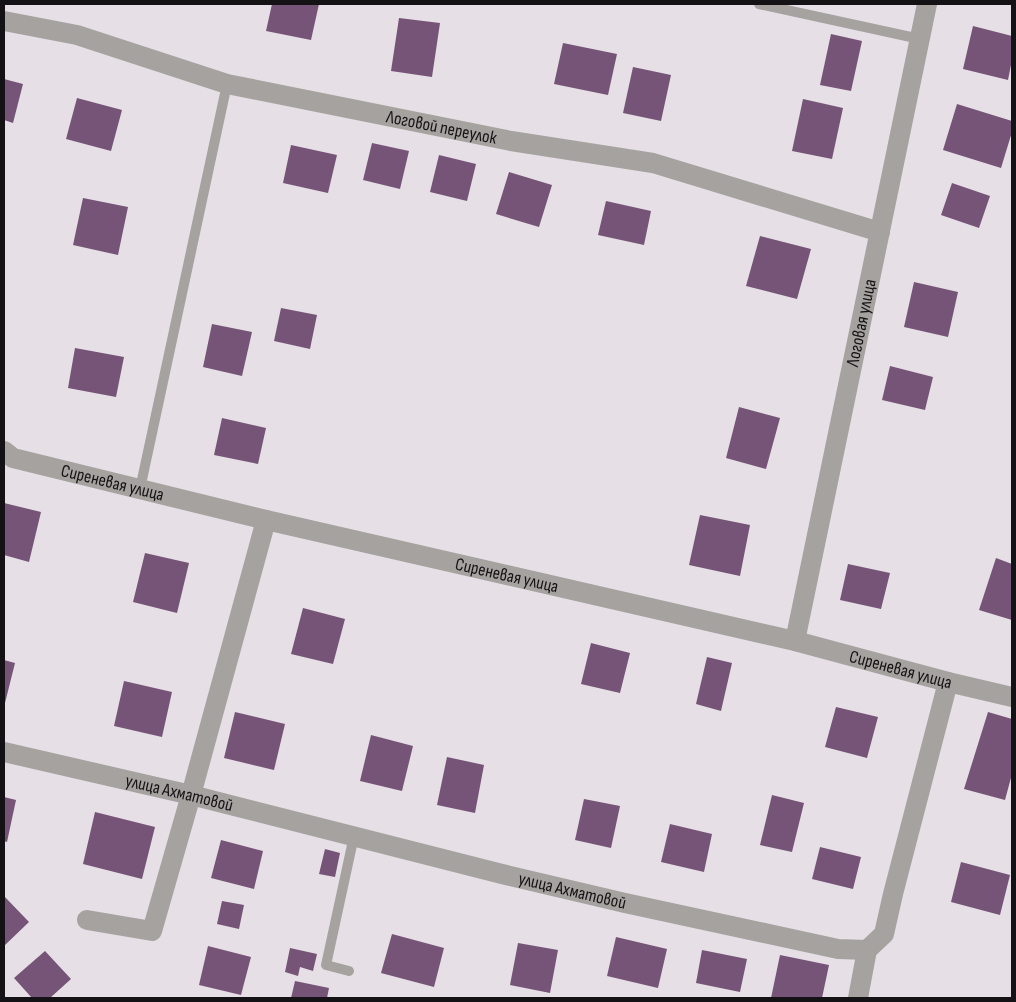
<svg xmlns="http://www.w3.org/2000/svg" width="1016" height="1002" font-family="'Sofia Sans Condensed',sans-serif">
<rect width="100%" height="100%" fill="#e6dfe6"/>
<path fill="#765477" d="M272,4H319L311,40L266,31Z
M399,18L440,23L432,77L391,71Z
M973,26L1012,36V60L1008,80L963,69Z
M831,34L862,41L851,91L820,85Z
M563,43L617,54L608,95L554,84Z
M633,67L671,75L661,121L623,113Z
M4,79L23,84L13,123L4,120Z
M77,98L122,110L111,151L66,139Z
M803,99L843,108L832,159L792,151Z
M957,104L1012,121V132L1001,168L943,150Z
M372,143L409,151L400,189L363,180Z
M291,145L337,155L328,193L283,183Z
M439,155L476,164L467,201L430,192Z
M509,172L552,185L539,227L496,214Z
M952,183L990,196L979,228L941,215Z
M83,198L128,207L118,255L73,245Z
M606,201L651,211L644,245L598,235Z
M760,236L811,249L797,299L746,286Z
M914,282L958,292L948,337L904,327Z
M281,308L317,315L310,349L274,341Z
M212,324L252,332L242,376L203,367Z
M75,348L124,357L116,397L68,388Z
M890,366L933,377L925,410L882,400Z
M739,407L780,418L766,469L726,458Z
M222,418L266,428L258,464L214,455Z
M4,503L41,512L29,562L4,555Z
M700,515L750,525L740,576L689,565Z
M145,553L189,563L177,613L133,602Z
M996,558L1012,564V620L979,610Z
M848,564L890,573L881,609L840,600Z
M303,608L345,619L333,664L291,654Z
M591,643L630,653L620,693L581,684Z
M707,657L732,663L721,711L696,704Z
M4,660L15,663L4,707Z
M124,681L172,692L162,737L114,726Z
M836,707L878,717L867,758L825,747Z
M235,712L285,724L274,770L224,758Z
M988,712L1012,719V774L1005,800L964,789Z
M371,735L413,746L402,791L360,781Z
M447,757L484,765L475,813L437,805Z
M772,795L804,803L792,852L760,845Z
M4,797L16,800L7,842L4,841Z
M584,799L620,806L611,848L575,840Z
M95,812L155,827L142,879L83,864Z
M670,824L712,834L704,872L661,862Z
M221,840L263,851L254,889L211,878Z
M820,847L861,857L853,889L812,879Z
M325,849L340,853L335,877L319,874Z
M961,862L1010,875L1000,915L951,902Z
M4,896L29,922L4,946Z
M222,901L244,905L239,929L217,924Z
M392,934L444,948L434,987L381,973Z
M616,937L667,949L658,988L607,976Z
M518,943L558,950L550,993L510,985Z
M208,946L251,957L241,995L199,985Z
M290,948L317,954L313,971L300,967L298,976L285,972Z
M702,950L747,959L740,992L696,983Z
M45,951L71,979L50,998H32L14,978Z
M780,955L829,965L822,998H771Z
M295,981L329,988L327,998H291Z"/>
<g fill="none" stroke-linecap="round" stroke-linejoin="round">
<path stroke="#a6a2a0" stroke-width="10" d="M759,4L920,39
M140,489L227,84
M349,971L326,965L354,836"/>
<g stroke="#a6a2a0" stroke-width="20">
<path id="s1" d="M4,21L77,35L227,84L511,141L653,163L880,232"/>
<path id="s2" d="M4,451L13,458L266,520L795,641L948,682L1012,697"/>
<path id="s3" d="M795,641L927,4"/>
<path id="s4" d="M4,752L191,795L502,874L625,903L838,949L867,950L884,934L893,894L948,682"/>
<path d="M87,920L152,931L191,795L266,520"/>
<path d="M858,998L867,950"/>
</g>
</g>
<g text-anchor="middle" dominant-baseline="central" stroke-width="5" stroke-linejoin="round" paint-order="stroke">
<g font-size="18" fill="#141214" stroke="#fff">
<text stroke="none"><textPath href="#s1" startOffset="451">Логовой переулок</textPath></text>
<text stroke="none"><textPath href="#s3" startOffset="325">Логовая улица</textPath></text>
<text stroke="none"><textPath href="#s2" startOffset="114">Сиреневая улица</textPath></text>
<text stroke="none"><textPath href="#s2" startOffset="519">Сиреневая улица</textPath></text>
<text stroke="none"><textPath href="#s2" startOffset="924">Сиреневая улица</textPath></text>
<text stroke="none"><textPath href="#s4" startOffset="180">улица Ахматовой</textPath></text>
<text stroke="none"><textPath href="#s4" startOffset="585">улица Ахматовой</textPath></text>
</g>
</g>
<rect width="1016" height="1002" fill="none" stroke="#141214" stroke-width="10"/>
</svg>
